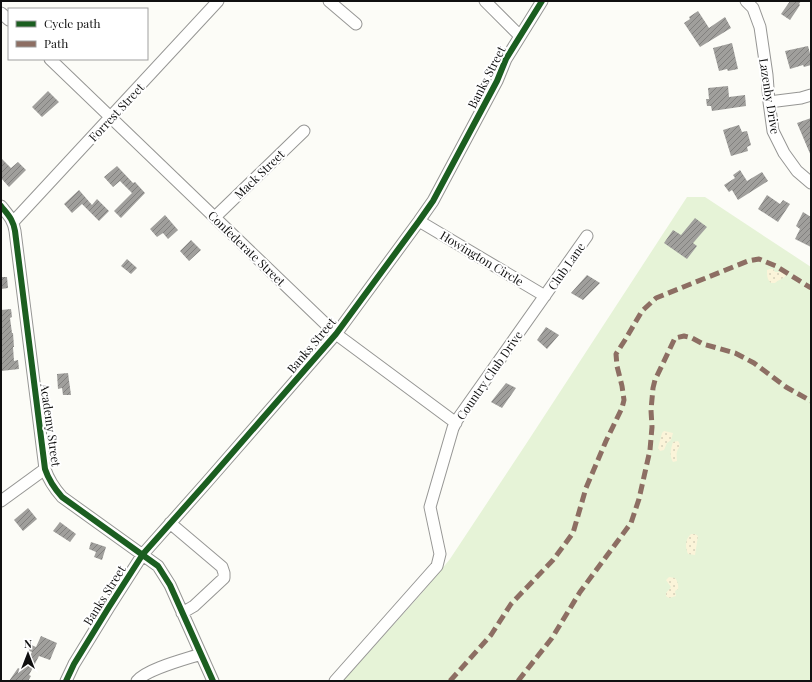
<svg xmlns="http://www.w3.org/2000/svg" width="812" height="682" font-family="'Playfair Display',serif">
<defs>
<pattern id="sand-dots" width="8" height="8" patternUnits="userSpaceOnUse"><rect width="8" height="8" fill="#fbf4d9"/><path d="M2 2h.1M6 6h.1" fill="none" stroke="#d6d0b9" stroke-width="1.8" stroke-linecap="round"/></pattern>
<pattern id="building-hatch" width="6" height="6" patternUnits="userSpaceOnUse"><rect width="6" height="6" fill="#a09f9c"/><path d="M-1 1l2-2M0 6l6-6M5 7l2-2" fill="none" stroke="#81807e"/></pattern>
</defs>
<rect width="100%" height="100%" fill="#fcfcf7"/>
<path fill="#e6f3d7" d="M687,197H705L811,267V681H343L421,594L450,559L528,441Z"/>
<path fill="url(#sand-dots)" d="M770,269H773L775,272H782L785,274V277C782,279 778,280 775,283H771C767,279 767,276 767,270Z
M664,431L673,433L671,440L667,443L664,450L660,451L658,448L662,433Z
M678,441C682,447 678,447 677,452C676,454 677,458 677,461L673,462C669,456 671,448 673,442Z
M691,534H695L698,536L695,555L688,554C685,547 685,539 691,534Z
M669,577L675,578C677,580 679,585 678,589L675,591L676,596L669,598L666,596V593L671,587L666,580Z"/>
<path fill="url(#building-hatch)" d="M790,1H801L799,4L800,5L790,20L781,14Z
M698,11L709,28L725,17L731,28L700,47L684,23L690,19L689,17Z
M732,43L738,69L728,71L727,69L719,71L713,48Z
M808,46L811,57V65L804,67L803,65L790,69L785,51Z
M728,86L729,97L745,95L746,106L712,111L711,106H707L706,99H709L708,88Z
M48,91L59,102L42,117L32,107Z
M811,118V156L797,123Z
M739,125L742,132L747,131L751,145L747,147L748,151L731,156L723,130Z
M1,158L11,168L18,162L26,170L9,187L1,178Z
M117,166L133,183L135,182L145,193L121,218L114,211L132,193L120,181L113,187L104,177Z
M740,170L747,181L762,172L768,181L738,200L732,190L729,192L724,185L735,178L733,175Z
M79,190L92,205L97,199L109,211L99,221L82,204L72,213L64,204Z
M767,195L780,204L783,200L790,204L778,222L758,209Z
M803,212L811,217V247L795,239L800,229L796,226Z
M165,215L178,230L168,239L163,233L157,237L150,229Z
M695,218L707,227L693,243L697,246L687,259L664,243L673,230L681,235Z
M191,240L201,250L189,261L180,251Z
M127,259L137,268L131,274L121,266Z
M587,275L600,283L583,300L571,293Z
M1,277H7L8,288L1,289Z
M11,309L12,317L10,318L12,333H13L14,347H13L14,361L18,360L19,369L1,371V310Z
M546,327L559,335L547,349L537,340Z
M68,373L71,395H63L62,388L58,389L57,374Z
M506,383L516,388L502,408L491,402Z
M28,508L37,519L23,531L14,520Z
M60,522L76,534L70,542L53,531Z
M91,542L106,547L102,560L94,557L96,552L89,549Z
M41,636L57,643L50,660L39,656L29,675L31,676L28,681H9L18,668L22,670L32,652L27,650L29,644L36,647Z"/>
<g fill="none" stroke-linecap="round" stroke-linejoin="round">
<defs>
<path id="minor" d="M329,1L356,24
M485,1L520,36
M746,1L753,8L760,27L767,75L769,102L773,131L784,153L797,171L811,183
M1,13L9,20
M50,59L336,334L456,423
M769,102L801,98L811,95
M1,206C8,215 13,219 15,231L45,469C49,481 54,488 62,497L158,566L170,585L213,681
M215,217L304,131
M419,221L545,296
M13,222L218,1
M1,501L45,469
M170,523L222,567L224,573V578L194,606L182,613
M66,681L74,664L109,607L143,554L207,482L336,334L419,221L433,201L497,81L506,59L542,1
M137,681C146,669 186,659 201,654
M335,681L437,566L440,554L430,507L453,428L457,420L587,236"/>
</defs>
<use href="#minor" stroke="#969694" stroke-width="13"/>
<use href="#minor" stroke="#fffffe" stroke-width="11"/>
<path stroke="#8d6e63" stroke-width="5" stroke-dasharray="10 5" stroke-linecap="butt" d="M450,681L491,635L511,604L553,560L573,533L586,488L606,441L622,408L624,400L622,386L617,366L616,354L625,340L642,311L656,298L748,261L759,259L776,266L811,288
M518,681L552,638L580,592L631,523L639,499L650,450L652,427L651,410L653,388L655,380L675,338L684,336L692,338L703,344L735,353L754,363L786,387L811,401"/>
<defs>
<path id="cycleway" d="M1,206C8,215 13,219 15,231L45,469C49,481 54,488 62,497L158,566L170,585L213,681
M66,681L74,664L109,607L143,554L207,482L336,334L419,221L433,201L497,81L506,59L542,1"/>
</defs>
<use href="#cycleway" stroke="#fff" stroke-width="8"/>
<use href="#cycleway" stroke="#1b5e20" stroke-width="6"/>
</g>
<g text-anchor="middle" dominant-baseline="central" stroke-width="4" stroke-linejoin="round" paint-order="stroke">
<g font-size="12" fill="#101010" stroke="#fff">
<text transform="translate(486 77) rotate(-63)">Banks Street</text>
<text transform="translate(770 96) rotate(81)">Lazenby Drive</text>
<text transform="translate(116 112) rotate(-47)">Forrest Street</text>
<text transform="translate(259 174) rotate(-44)">Mack Street</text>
<text transform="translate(247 248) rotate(44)">Confederate Street</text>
<text transform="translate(482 258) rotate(31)">Howington Circle</text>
<text transform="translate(566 266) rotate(-55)">Club Lane</text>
<text transform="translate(311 345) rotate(-50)">Banks Street</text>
<text transform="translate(489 375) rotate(-55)">Country Club Drive</text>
<text transform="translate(51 425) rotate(82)">Academy Street</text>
<text transform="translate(104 595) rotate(-58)">Banks Street</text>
</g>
</g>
<rect width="812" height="682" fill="none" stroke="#101010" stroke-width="4"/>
<rect x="8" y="8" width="140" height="52" fill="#ffffff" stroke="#9f9f9f"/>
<rect x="16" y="21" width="20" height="6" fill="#1b5e20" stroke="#9f9f9f"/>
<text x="44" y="28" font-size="12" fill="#101010">Cycle path</text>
<rect x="16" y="41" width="20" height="6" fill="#8d6e63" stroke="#9f9f9f"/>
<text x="44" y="48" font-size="12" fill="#101010">Path</text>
<g transform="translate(28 654)" stroke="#ffffff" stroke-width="3" paint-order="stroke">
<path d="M0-3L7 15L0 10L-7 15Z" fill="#101010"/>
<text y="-6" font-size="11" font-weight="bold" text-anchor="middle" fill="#101010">N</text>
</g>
</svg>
